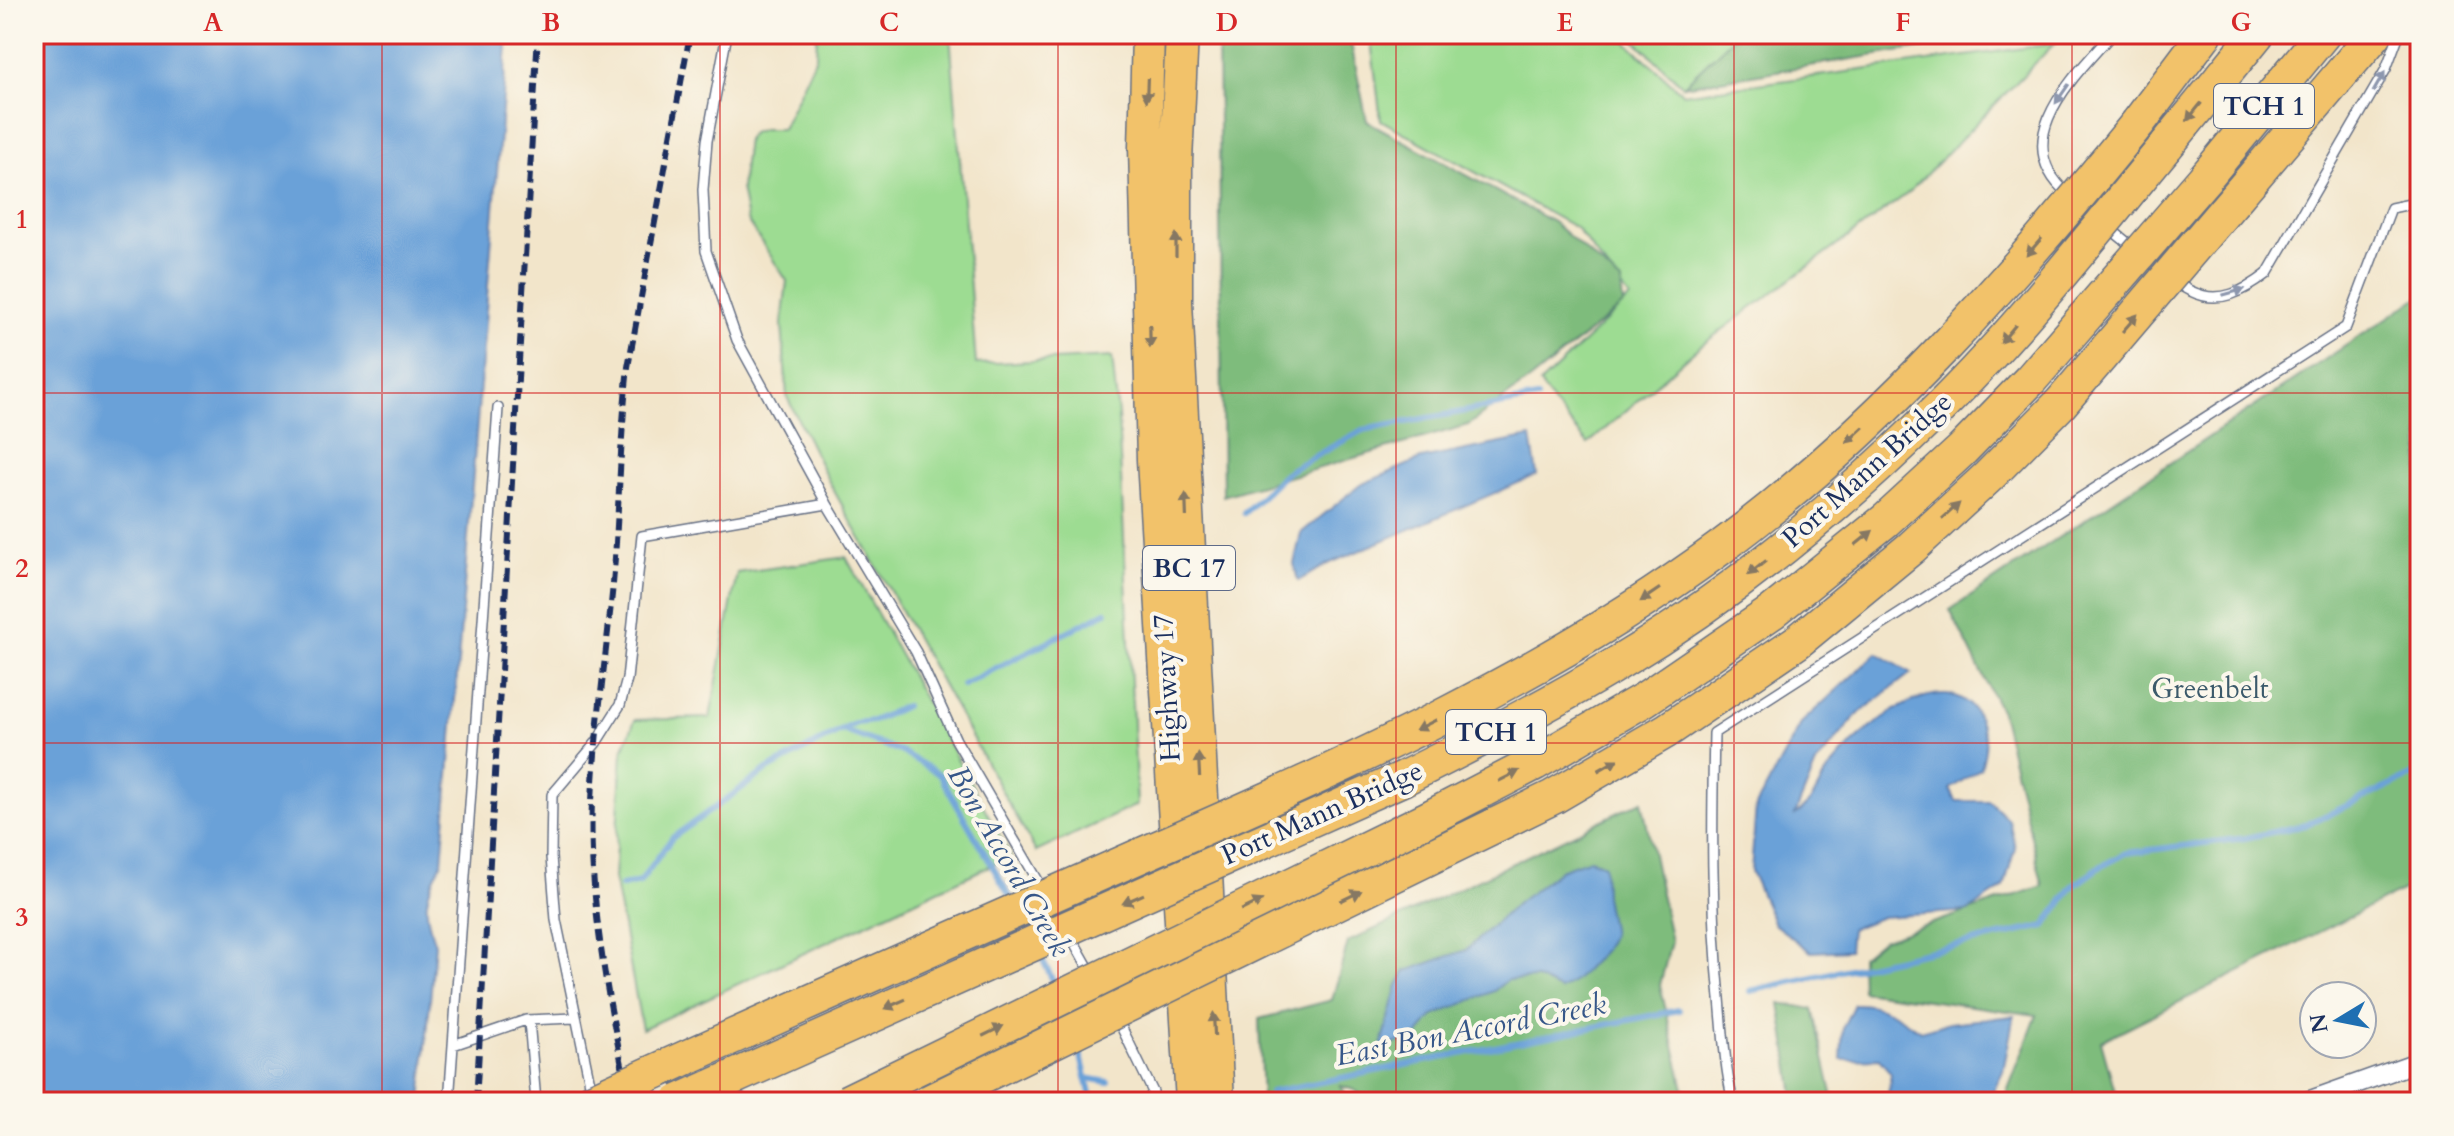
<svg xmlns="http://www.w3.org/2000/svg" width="2454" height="1136" font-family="Cardo,serif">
<rect width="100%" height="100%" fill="#fbf7ec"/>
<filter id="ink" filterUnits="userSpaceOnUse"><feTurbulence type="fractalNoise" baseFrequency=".0125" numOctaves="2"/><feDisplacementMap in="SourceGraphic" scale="16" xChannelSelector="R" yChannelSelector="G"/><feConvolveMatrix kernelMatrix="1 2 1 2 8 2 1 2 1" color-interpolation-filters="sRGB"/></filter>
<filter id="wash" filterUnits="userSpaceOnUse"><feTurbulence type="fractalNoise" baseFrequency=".006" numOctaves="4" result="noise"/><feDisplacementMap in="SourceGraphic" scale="32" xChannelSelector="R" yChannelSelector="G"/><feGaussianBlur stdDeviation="1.8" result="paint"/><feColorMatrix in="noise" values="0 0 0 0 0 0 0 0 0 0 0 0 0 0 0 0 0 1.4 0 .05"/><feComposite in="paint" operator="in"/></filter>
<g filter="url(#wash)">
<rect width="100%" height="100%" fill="#f2e5ca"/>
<path fill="#9ddc92" stroke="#5c8678" stroke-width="2" d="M817,34H950L976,364L1112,357L1118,415L1137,805L1036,852L828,480L787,397L782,324L787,281L747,220L741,188L747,139L751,133L763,129H782L816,57Z
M1370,34H1618L1683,94L2054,44L1908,193L1695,350L1588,444L1553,403L1540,384L1630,298L1576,228L1381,120Z
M1628,34H1737L1683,86Z
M846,557L1011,856L642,1029L614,878L622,753L635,720L710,718L737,573Z"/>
<path fill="#7ebc7c" stroke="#4c766d" stroke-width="2" d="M1218,34H1349L1367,121L1553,222L1621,282L1623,305L1531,379L1468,425L1223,496Z
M1737,34H2009L1683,86Z
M2420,296V882L2101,1041L2118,1102H2003L2037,1015L1862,991L1861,957L1882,940L2043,886L2001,712L1950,610Z
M1642,801L1671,942L1660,985L1687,1102H1372L1354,1090L1341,1086L1349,1102H1262L1259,1019L1332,1000L1348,942Z
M1780,1003L1813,1009L1834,1102H1795Z"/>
<path fill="#6ba1d8" stroke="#43689b" stroke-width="2" d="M34,34H508L442,863C424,897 422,907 435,944L421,1102H34Z
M1531,437L1537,475L1328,564L1298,581L1294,564L1301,533L1360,485L1421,459Z
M1877,653L1911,673L1857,715L1816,764L1795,815C1817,802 1816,785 1831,767C1856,736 1902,696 1942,694C1955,693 1972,703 1977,715C1987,741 1988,742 1981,768L1950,789L1956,801H1989L2009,820L2015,848L2004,887L1968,911L1882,917L1851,929L1849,950L1811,952L1774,924L1751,871L1756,806L1802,722Z
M1590,859L1604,865L1605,896L1612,934L1604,950L1576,980L1560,990L1537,979L1507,980L1494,991L1433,1016L1418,1036L1381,1048L1398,985L1406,971L1466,950L1514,906L1560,870Z
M1854,1004C1881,1003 1899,1016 1920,1031L1949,1023L2014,1016L2003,1071L1988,1102H1881L1888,1096L1891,1073L1879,1059L1841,1060L1843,1027Z"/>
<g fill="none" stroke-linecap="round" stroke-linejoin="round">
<path stroke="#6ba1d8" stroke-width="6" d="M1244,513L1288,471L1363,430L1537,398
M963,685L1106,612
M842,730L856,723L873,721L905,706
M621,886L640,882L672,838L767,770L842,730L902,752L939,774L1012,900
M1039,952L1057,989
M1750,991L2045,926L2072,887L2098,868L2126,853L2245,838L2305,825L2420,772
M1077,1040L1092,1101
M1086,1078L1108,1082
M1271,1092L1679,1010"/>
</g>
</g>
<g filter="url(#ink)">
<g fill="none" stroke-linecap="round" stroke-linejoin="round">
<defs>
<path id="service" d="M727,34L707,141L703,190L706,251L737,340L827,504L916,652L956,740L1044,891
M2069,195C2005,141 2073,78 2112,34
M2108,227L2134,248
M2145,258C2190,296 2214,315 2267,274L2386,69L2399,34
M1070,935L1092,974
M1117,1018L1153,1092L1147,1102
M529,1020L536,1102
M453,1045L526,1020L575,1018
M592,1093L556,920L551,857L552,795L596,743L620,705L627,679L642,536L827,504
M449,1102L498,408
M1733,1102C1725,1068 1723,1033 1720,998C1711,909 1712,822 1714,733L2346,327L2391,208L2420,202"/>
<path id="minor" d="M2305,1102L2420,1061"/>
<path id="trunk" d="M1148,34L1145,147L1153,460L1192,1102
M1182,34L1176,161V302L1218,1102"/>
<path id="motorway" d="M2138,123L2205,34
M2166,146L2257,34
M2205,178L2323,34
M2233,201L2375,34"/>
</defs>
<use href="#service" stroke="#666f84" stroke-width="12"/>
<use href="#minor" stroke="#666f84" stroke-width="21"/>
<use href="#trunk" stroke="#666f84" stroke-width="35"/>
<use href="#motorway" stroke="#666f84" stroke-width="37"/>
<use href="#service" stroke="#fff" stroke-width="9"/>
<use href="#minor" stroke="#fff" stroke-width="18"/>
<use href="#trunk" stroke="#f2c26a" stroke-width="32"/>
<use href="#motorway" stroke="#f2c26a" stroke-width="34"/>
<path stroke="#1b2f5e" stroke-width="6" stroke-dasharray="12 6" stroke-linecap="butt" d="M476,1102L538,34
M630,1102C609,1006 588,900 592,802C595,729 606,657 613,584C619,512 620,439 628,367L690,34"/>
<defs>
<path id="motorway-bridge" d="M589,1102C773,1017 959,936 1144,854C1343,767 1544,678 1720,548C1881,429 2013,277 2138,123
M678,1102L1404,778C1477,742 1549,705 1618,663C1730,596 1834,511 1927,420C2014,336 2089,239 2166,146
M847,1102L1425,820L1535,763L1645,699L1772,612L1886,520L1962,450L2031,379L2205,178
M929,1102L1553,797L1666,731L1797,642L1911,548L1989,476L2061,403L2233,201"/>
</defs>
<use href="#motorway-bridge" stroke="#666f84" stroke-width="37" stroke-linecap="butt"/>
<use href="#motorway-bridge" stroke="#f2c26a" stroke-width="34"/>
</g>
<defs><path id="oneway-solid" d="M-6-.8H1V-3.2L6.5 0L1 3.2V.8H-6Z" transform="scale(2)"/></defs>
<g fill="#8d97ae">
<use href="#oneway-solid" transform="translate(2379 82) rotate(-60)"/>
<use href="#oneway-solid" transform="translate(2062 94) rotate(125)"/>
<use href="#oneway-solid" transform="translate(2234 292) rotate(-16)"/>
</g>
<g fill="#867864">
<use href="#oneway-solid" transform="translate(1147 90) rotate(92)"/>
<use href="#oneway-solid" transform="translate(2194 112) rotate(129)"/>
<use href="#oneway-solid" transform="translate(1176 245) rotate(-90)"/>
<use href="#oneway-solid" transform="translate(2034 247) rotate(131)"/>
<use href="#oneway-solid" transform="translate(2130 323) rotate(-49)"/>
<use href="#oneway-solid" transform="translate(2008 334) rotate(130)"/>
<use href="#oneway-solid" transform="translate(1150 336) rotate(89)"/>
<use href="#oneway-solid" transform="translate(1855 435) rotate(137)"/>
<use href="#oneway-solid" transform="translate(1186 505) rotate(-92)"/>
<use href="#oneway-solid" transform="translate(1951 511) rotate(-42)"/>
<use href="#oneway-solid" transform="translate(1864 538) rotate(-39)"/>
<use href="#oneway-solid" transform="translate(1757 568) rotate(141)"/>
<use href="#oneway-solid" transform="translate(1650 595) rotate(146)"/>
<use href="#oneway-solid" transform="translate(1426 725) rotate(153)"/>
<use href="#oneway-solid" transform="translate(1199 765) rotate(-93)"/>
<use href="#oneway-solid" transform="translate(1608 765) rotate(-30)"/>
<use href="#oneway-solid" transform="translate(1509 776) rotate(-27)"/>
<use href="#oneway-solid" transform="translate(1351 896) rotate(-26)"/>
<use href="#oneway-solid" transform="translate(1133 899) rotate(156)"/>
<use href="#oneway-solid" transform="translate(1252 905) rotate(-26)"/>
<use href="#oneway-solid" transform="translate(895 1004) rotate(156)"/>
<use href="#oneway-solid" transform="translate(1214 1024) rotate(-93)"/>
<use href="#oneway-solid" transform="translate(993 1031) rotate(-26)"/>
</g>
</g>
<path fill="none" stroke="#d62828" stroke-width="2" stroke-opacity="0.55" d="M382,34V1102M720,34V1102M1058,34V1102M1396,34V1102M1734,34V1102M2072,34V1102M34,393H2420M34,743H2420"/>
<g text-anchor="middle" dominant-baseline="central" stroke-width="8" stroke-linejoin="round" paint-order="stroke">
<g fill="#fbf7ec" stroke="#5e6b89" stroke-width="2">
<rect x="2214" y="84" width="100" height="44" rx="6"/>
<rect x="1143" y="546" width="92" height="44" rx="6"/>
<rect x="1446" y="710" width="100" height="44" rx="6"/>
</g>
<g font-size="26" font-weight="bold" fill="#1b2f5e">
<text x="2264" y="106">TCH 1</text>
<text x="1189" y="568">BC 17</text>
<text x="1496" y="732">TCH 1</text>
</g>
<g font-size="28" fill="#1b2f5e" stroke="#fbf7ec">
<text transform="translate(1867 470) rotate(-42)">Port Mann Bridge</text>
<text transform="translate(1167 688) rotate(-93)">Highway 17</text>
<text transform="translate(1322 813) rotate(-24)">Port Mann Bridge</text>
</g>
<g font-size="28" fill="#3c5a6b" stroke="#fbf7ec">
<text x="2210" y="689">Greenbelt</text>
</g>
<g font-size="30" font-style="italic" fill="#375789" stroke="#fbf7ec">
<text transform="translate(1009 861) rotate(60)">Bon Accord Creek</text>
<text transform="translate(1471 1030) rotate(-11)">East Bon Accord Creek</text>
</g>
</g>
<rect width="2454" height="1136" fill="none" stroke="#fbf7ec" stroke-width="88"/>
<g transform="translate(2338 1020) rotate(260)"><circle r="38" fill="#fbf7ec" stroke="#a1a7b3" stroke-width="2"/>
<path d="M0-6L14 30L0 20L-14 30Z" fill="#1f6fb2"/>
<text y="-12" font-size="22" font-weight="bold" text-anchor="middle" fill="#1b2f5e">N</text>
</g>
<rect x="44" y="44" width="2366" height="1048" fill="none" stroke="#d62828" stroke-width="3"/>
<g font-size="26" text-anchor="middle" font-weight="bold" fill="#d62828">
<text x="213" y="31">A</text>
<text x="551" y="31">B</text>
<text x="889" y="31">C</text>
<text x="1227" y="31">D</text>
<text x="1565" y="31">E</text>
<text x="1903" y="31">F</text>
<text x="2241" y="31">G</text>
<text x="22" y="228">1</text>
<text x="22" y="577">2</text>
<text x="22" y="926">3</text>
</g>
</svg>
